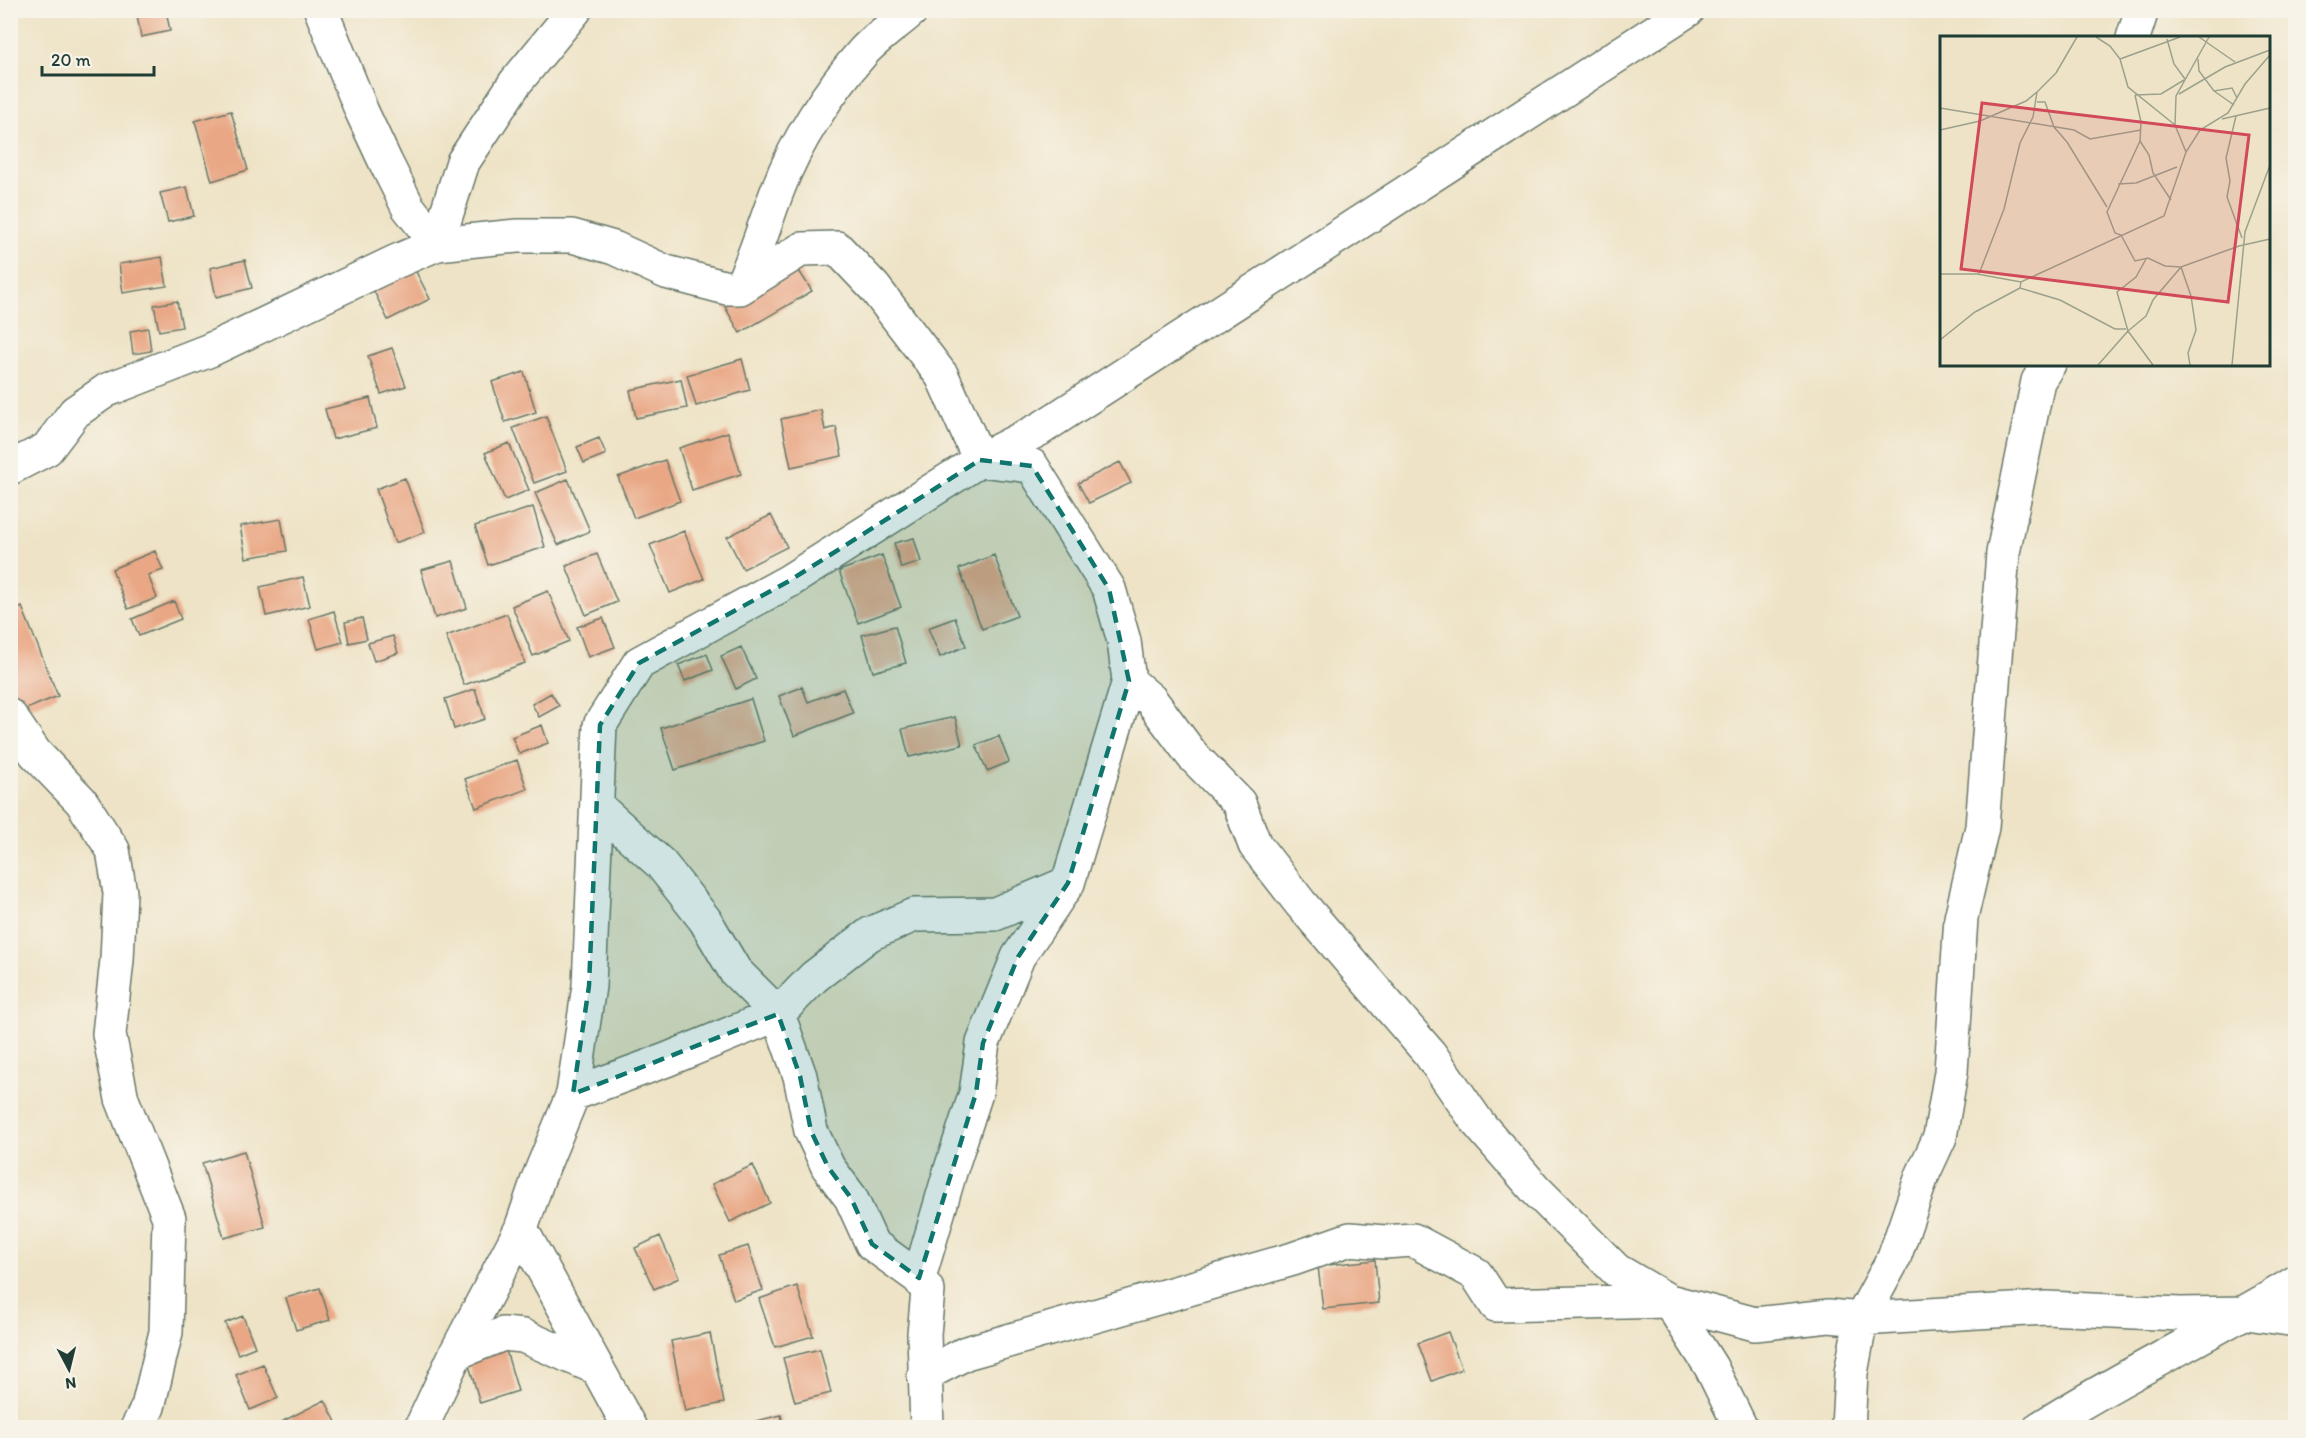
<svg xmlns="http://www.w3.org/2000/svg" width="2306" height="1438" font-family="Itim,sans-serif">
<rect width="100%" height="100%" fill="#f7f3e8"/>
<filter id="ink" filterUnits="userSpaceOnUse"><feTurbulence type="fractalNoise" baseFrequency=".0167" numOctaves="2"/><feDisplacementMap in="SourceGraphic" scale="12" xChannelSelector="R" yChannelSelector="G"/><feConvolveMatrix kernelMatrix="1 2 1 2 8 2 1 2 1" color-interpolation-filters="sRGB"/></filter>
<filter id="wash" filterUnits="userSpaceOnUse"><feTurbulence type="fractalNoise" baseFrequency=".008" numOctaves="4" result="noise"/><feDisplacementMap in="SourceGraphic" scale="24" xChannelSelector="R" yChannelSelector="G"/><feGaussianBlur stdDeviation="1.35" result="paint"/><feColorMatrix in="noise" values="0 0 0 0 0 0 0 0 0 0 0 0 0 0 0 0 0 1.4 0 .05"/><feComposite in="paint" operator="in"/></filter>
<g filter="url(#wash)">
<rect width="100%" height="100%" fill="#eee3c6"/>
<g id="blocks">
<path fill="#e9a785" d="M136,10H166L170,31L141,37Z
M231,111L248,170L212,181L195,121Z
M187,187L194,216L168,222L160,193Z
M162,257L167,286L123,293L119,264Z
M245,260L252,288L216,297L210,268Z
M412,264L430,299L388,320L371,285Z
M796,266L812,291L740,333L725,307Z
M177,301L182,327L159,331L154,305Z
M148,328L151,351L133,354L130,331Z
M392,348L406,386L381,394L368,356Z
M742,359L750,390L696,406L687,375Z
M524,372L536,412L505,422L492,382Z
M681,379L687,408L636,418L630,390Z
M370,398L377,428L333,439L325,409Z
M821,410L825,430L836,427L842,456L791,467L781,419Z
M546,416L567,471L534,483L513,428Z
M728,432L741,474L692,490L679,448Z
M599,438L606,454L584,463L577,447Z
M509,443L529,490L505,500L485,453Z
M665,460L680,501L634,518L618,477Z
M1120,462L1131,483L1089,503L1078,483Z
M405,478L425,532L395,543L376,489Z
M568,479L590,531L558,545L535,493Z
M533,507L545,547L488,565L475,526Z
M771,515L787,547L743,569L727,537Z
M281,519L287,551L246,558L240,526Z
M684,531L704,579L670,593L650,545Z
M914,538L921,562L901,568L894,543Z
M155,551L163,570L148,575L157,598L128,609L112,569Z
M597,554L617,602L586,615L566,566Z
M882,555L901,607L858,623L839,571Z
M994,555L1017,616L982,629L959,569Z
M453,561L467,608L435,618L421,570Z
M303,577L310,606L266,616L260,587Z
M548,591L569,641L533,656L512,606Z
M174,601L181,619L139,636L132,619Z
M22,607L58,696L19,712L10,691V612Z
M334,611L343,642L318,649L309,619Z
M507,614L525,663L464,685L446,636Z
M362,618L367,639L349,643L345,622Z
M603,618L615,647L588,657L577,627Z
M955,618L966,646L940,657L928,628Z
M895,626L906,663L873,672L862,635Z
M393,636L398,653L374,661L368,643Z
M741,647L756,679L736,689L721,656Z
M707,654L713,670L685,681L678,665Z
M802,687L808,702L843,689L853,713L794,736L779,696Z
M475,689L485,719L454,729L445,699Z
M551,693L559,706L539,717L532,704Z
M751,699L764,741L675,770L661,728Z
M955,717L962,745L909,757L902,729Z
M542,725L548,743L519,754L512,737Z
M999,736L1009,762L987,771L976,745Z
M517,760L527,789L476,808L465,779Z
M244,1151L265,1227L224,1238L202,1163Z
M753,1165L770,1203L730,1222L712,1184Z
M660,1236L679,1278L654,1289L635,1248Z
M748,1246L763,1290L734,1300L719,1255Z
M1375,1260L1379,1303L1323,1309L1318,1266Z
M797,1286L813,1336L775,1347L759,1299Z
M320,1288L330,1320L296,1330L286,1298Z
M243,1316L255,1347L238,1354L225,1323Z
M1448,1332L1462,1369L1432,1381L1418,1343Z
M710,1333L724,1403L685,1411L671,1341Z
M505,1347L518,1391L480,1403L467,1358Z
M820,1349L831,1393L795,1402L783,1358Z
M263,1364L278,1398L250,1410L236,1375Z
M325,1400L339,1428H286L283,1421Z
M781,1415L784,1428H731V1427Z"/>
</g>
</g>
<g filter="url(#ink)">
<use href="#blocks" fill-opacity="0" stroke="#677767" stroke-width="1.5"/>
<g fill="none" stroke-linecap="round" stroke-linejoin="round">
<defs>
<path id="minor" d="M321,10L362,112L386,163L408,207L437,244
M2133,38L2142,10
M437,244L463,162L515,83L575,10
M740,288C756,256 765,222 778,189C795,143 830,89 863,52C877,37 896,24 912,10
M10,468L47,449L75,412L107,390L210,350L395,262L437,244L517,236H572L614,248L666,272L727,288H740L802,249L837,248L874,287L942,376L980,460L1032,466L1109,589L1124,641L1129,681L1068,883L1018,957L983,1043L976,1093L950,1172L919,1278L928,1291L924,1334L927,1428
M1129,681L1151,700L1192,755L1239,803L1255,845L1301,904L1430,1054L1478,1123L1536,1190L1616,1270L1669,1301L1711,1367L1741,1428
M10,716L35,753L81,801L113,850L120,893L117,960L109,1034L122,1099L169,1218L166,1332L148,1407L137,1428
M598,807L661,864L705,920L735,971L778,1014L800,1076L811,1131L828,1167L851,1198L872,1244L919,1278
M573,1094L666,1060L778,1014L814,977L870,934L914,915L995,914L1068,883
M521,1229L630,1428
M456,1353L503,1334L523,1336L597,1368
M924,1375L966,1353L1293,1259L1350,1239L1384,1242L1413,1240L1476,1274L1496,1305L1669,1301L1755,1324L1829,1316L1861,1319L2046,1308L2180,1314L2247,1313L2296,1320
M421,1428L456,1353L521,1229L538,1179L573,1094L589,986L600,725L639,663L789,581L980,460L1040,429L1688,10
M1848,1428L1851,1373L1861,1319L1894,1258L1922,1176L1940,1137L1951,1072L1961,918L1982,827L2003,553L2038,381L2049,364
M2040,1428C2123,1375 2212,1334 2296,1282"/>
</defs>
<use href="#minor" stroke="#677767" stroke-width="36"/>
<use href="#minor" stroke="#fff" stroke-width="33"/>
</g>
</g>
<path fill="#0f766e" fill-opacity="0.2" stroke="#0f766e" stroke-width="4.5" stroke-dasharray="12 8" stroke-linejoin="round" d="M980,460L1032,466L1109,589L1129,681L1068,883L1018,957L983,1043L976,1093L919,1278L872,1244L851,1198L828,1167L811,1131L800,1076L778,1014L573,1094L589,986L600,725L639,663L789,581Z"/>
<g transform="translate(1940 36)">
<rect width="330" height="330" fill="#eee3c6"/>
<path fill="none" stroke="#9ba18c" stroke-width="1.5" d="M156,1L170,10L180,23L188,51L235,89M259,1L295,26M227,3L234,28L245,43M180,23L240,1M258,23L259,35L274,55L292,52L297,62M274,55L294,69M239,58L285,31L330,14M195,59L201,86L200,105L167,176L175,197L181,199L195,225L208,222L225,230L241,231L299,210L330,203M195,59L221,58L244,44M97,66H105L114,91L127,106L167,171M0,72L134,94L150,103L201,94M296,80L286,122L290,145L287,161L302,202M282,83L330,72M0,94L40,85L86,65L97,56M200,105L209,119L213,137L231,164M246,116L235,89L236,60L269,1M178,148L196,147L237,131M241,231L251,260L256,294L248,317L250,329M0,238H37L81,246L224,180L246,116L260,94L288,77L305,48L330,19M39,238L64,173L80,107L93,81L97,56L116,37L137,1M81,246L80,252L120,264L175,293H186M0,304L35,276L80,252M158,329L188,295L177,256L196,241L206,223M213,329L188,295L206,280L213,264L241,231M292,329L305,196L330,129"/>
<path fill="#d1495b" fill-opacity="0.15" stroke="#d1495b" stroke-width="3" d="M42,67L309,99L288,266L21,233Z"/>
<rect width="330" height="330" fill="none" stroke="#1f3d34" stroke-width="3"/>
</g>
<rect width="2306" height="1438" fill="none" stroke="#f7f3e8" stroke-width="36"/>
<g transform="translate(69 1369) rotate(173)" stroke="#f7f3e8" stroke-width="4.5" paint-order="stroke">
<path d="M0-4.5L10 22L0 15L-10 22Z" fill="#1f3d34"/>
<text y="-9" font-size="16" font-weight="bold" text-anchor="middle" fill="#1f3d34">N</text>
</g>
<path d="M42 66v9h112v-9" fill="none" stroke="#1f3d34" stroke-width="3"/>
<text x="51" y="66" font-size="18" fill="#1f3d34" stroke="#f7f3e8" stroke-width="4.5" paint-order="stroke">20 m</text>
</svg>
